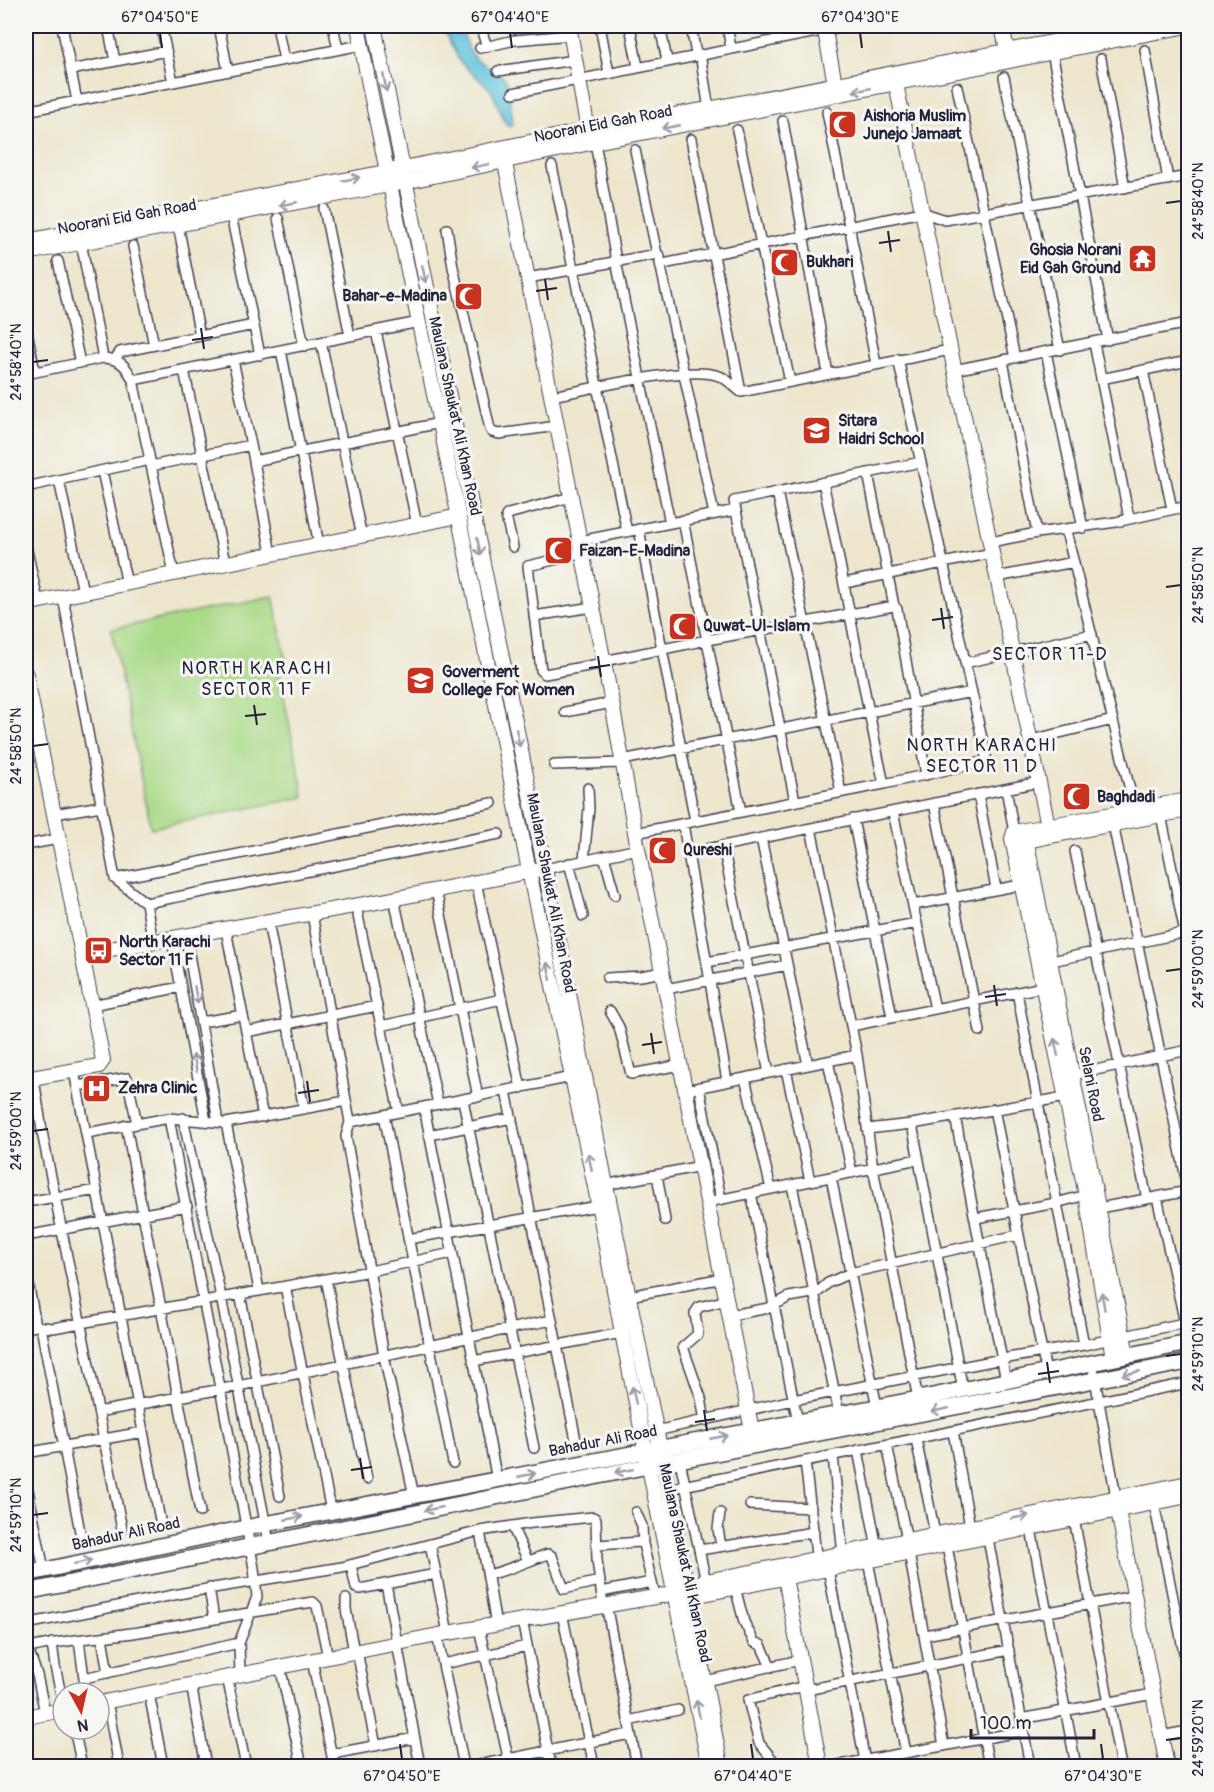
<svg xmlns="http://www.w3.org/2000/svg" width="1214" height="1792" font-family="Pangolin,sans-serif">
<rect width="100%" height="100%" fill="#f6f6f2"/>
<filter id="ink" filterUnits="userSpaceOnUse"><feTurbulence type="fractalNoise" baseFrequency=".0167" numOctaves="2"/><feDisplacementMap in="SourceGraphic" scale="12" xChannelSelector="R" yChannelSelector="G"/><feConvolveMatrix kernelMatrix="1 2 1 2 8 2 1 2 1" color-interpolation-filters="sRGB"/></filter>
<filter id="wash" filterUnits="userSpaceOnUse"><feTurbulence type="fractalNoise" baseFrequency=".008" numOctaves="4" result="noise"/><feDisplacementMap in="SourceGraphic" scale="24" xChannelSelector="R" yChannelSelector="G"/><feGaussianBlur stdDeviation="1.35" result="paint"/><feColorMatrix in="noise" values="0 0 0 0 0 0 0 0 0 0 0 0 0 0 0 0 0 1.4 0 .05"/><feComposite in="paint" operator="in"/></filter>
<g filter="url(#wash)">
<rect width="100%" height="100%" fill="#ede6cc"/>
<path fill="#aada88" stroke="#667e62" stroke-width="1.5" d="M273,596L286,660L277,663L304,797L151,828L111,629Z"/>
<path fill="#5ec3db" stroke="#40728b" stroke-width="1.5" d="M442,26H460L468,47L475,59L503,76L507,82L513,121L512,125H508L505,122L491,90L460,62Z"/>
</g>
<g filter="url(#ink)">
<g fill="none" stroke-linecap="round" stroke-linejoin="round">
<defs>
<path id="street" d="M62,26L77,101
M108,26L115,61
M161,26L173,82
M219,26L228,71
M277,26L284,60
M333,26L338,49
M480,26L487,47
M600,26L609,73
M630,26L638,67
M660,26L667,61
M691,26L696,55
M727,26L731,48
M480,48L515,40L571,35
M1145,50L1168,180
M1052,52L1108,340
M700,54L709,109
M1101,59L1125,188
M71,70L166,51
M498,71L575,60
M1004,77L1060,350
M957,87L1015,358
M513,93L846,26
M26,111L361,45
M827,112L876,364
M783,121L828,374
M737,130L790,382
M691,139L741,392
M595,142L616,261L670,523
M635,150L657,254
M552,166L627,532
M324,209L350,336
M26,213L30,240
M231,215L260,355
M278,218L304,346
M178,225L200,336
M447,229L453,267L490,429L492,432L499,434L557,426
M81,242L103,358C121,359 126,366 133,380L174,574
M133,246L154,345
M58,261L80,363
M660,263L714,514
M528,278L657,254L660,256V263L663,264L922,212L945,220L1188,176
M26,326L35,372
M376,331L417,525
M321,342L362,537
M1094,343L1129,518
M281,350L319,545
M1046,352L1083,528
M115,359L120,352L254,325
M233,360L251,445
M1003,361L1037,533
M184,370L225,563
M954,370L1188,323
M1143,370L1172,509
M26,374L103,358
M1101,379L1188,361
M133,380L419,322
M551,396C587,390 688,364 719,376C728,379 734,387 741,392L950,350
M254,461L440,423
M151,466L251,445L271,554
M102,471L127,584
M868,473L894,606L897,609L926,775
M59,480L83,592
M823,482C845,583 862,684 884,784
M26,487L150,460
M777,492L841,792
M683,520L741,812
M639,529L695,821
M1066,531L1135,810
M580,541L736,510
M990,542L1037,533L1116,522L1188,506
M26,546L38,601
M513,547L506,516L508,514L571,497
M583,553L528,566L541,670L545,674L604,663
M997,577L1074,562
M845,583L992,553
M63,597L115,879L146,903L499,834
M534,616L593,607
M604,661L707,640L894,606
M965,663L1092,634
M565,712L612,703
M1031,740L1113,720
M622,760L972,692
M554,765L623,763
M1006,789L1014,832L1027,843
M978,794L996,889
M795,801L734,501L921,462
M934,803L980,1031
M893,812L935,1009
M54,814L101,806
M1161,815L1188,948
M853,819L892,1017
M683,824L727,1081
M1113,824L1188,1188
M811,828L857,1055L873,1168L918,1399
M635,833L884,784L987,761L898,359
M761,838L808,1065
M26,845L58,839
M723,846L769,1073
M1075,851L1147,1199
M688,853L1039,782
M604,856L615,895
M584,860L589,808L588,788
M569,863L583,916
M545,869L638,849
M115,879L492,803
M476,882L521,1088
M436,890L478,1097
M394,898L438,1104
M146,903L153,943
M913,905L1021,885
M356,906L399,1112
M312,914L350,1122L346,1136L384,1356L414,1496
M268,922L304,1109
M226,930L263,1117
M186,937L218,1122
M172,940L206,1121
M707,962L917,923
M1047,962L1188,932
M607,978L641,976L663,972
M666,989L787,965
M1017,992L1084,1345
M92,1005L181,987
M610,1011L619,1027L631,1074L681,1065
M201,1022L243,1015
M381,1026L502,999
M851,1026L1043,987
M246,1032L377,1006
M828,1061L852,1173
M786,1069L810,1181
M74,1071L160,1520
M1068,1076L1188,1050
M745,1078L771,1189
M34,1079L43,1137L122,1529
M77,1086L127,1078L137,1123
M699,1087L721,1199
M686,1090L857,1055
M506,1091L576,1440
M463,1100L534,1448
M424,1107L497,1480
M994,1109L1046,1372
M384,1115L453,1463
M955,1116L1006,1381
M169,1118L254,1568L257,1597L239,1643L240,1675
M183,1118L221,1297L269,1542
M350,1122L572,1077
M226,1123L259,1290
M912,1124L963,1390
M126,1125L200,1512
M867,1129L912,1124L1066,1097
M87,1133L169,1118L226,1123L346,1101
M429,1135L512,1118
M657,1175L665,1220
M831,1177L877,1407
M792,1185L839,1414
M600,1186L701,1166
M751,1193L798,1422
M1157,1197L1185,1323L1186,1344
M26,1202L97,1190
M708,1202L918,1159
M1094,1209L1188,1191
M976,1218L1056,1203L1086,1195
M26,1236L187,1206
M408,1239L598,1206
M26,1271L36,1326
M326,1279L367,1479
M285,1286L331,1511
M240,1294L280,1496
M629,1296L723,1278
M731,1315L769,1308L789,1297L818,1292L828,1283L850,1273L1018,1235
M41,1327L81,1537
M26,1328L36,1326L53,1328L370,1271L452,1253
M473,1361L622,1333
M1092,1362L1116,1497
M98,1412L238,1386L552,1320
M705,1421L701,1398L683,1347L698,1334L695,1313L699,1307L727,1300
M656,1431L793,1400L1002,1359L1084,1345L1188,1322
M953,1431L970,1527
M916,1439L935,1534
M887,1445L907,1540
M858,1450L877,1548
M26,1453L143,1432
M833,1456L843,1555
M680,1461L706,1582
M805,1461L817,1563
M26,1480L44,1570
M668,1489L1188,1383
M1154,1503L1188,1673
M750,1505L811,1508
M636,1512L642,1526L643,1544
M720,1513L718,1529L721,1546
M1074,1519L1121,1766
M512,1526L528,1561
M1031,1529L1076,1766
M480,1531L496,1625
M987,1533L1030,1766
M430,1544L448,1633
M598,1545L640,1542L643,1544L655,1596
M947,1546L989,1766
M699,1550L814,1532
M909,1553L944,1746
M868,1561L906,1753
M351,1565L356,1588L360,1589L436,1574
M828,1569L865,1761
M488,1575C509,1570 528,1561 548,1554L552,1556L564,1589L600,1581
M386,1584L420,1766
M735,1587L744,1622L754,1642L761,1645L771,1667
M209,1588L214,1619
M601,1592L652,1582
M346,1599V1609L354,1652
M606,1604L637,1766
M562,1613L594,1766
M522,1620L551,1766
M26,1624L189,1592L342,1567L480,1531L532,1523L593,1517L596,1519L597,1560L603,1605
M479,1628L510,1766
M437,1635L464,1766
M925,1635L1134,1596
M102,1637L108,1673
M79,1640L86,1693
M52,1643L55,1666L63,1704
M26,1649C63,1639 101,1638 139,1632C197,1623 255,1611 313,1602L317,1606L328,1657
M28,1649L37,1675L45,1713
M357,1651L376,1746
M312,1660L334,1766
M443,1664L527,1646
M280,1666L302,1766
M227,1677L246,1766
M84,1678L239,1643
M705,1681L800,1660
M191,1684L206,1766
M806,1690L1009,1650
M149,1693L163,1766
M107,1701L119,1766
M1021,1719L1153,1694
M628,1721L678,1710
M74,1729L82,1766
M1161,1736L1188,1731
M332,1754L415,1738
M26,1757L27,1766
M474,1766L630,1734
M778,1766L759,1743L748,1700L805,1686
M834,1766L1024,1731"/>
<path id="secondary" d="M358,26L370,90L440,423L529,871L595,1187L622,1333L709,1766
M374,26L545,869L606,1185L660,1448L721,1766
M569,26L588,130L593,137
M824,26L835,84
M1002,26L1007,50
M896,84L1048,826
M502,148L612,703L638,849L754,1441
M26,241L370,175L588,130L709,109L1134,26
M26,253L405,182L595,142L1187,26
M26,604L459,516
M26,674L103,1060L99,1066L26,1079
M82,954L382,901L537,870
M1127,1355L1027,843L1032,840L1051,836L1188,810
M1113,1358L1086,1195L1012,839L1014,832L1188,800
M1116,1500L1167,1766
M785,1577L820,1766
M677,1587L1188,1483
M679,1599L1188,1496
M99,1703L448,1633L666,1595
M26,1717L63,1710"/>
<path id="primary" d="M26,1574L265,1524L918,1399L1188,1343
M26,1592L648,1466L1188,1362"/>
</defs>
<use href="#street" stroke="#403f51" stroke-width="12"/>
<use href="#secondary" stroke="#403f51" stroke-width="16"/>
<use href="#primary" stroke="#403f51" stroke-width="18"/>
<use href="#street" stroke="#fff" stroke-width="9"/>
<use href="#secondary" stroke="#fff" stroke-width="14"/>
<use href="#primary" stroke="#fff" stroke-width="15"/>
</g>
<defs><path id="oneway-shaft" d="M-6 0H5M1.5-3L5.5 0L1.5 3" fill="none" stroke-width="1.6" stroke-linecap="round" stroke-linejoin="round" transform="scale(1.5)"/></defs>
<g stroke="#9c9ca7">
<use href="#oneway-shaft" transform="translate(385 83) rotate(79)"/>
<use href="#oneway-shaft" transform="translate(862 90) rotate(169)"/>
<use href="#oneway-shaft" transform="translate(671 127) rotate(169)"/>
<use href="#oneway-shaft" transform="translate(480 166) rotate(168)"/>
<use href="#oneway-shaft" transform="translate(351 179) rotate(-11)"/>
<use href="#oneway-shaft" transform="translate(288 204) rotate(169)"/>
<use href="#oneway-shaft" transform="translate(424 274) rotate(78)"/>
<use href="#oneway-shaft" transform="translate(479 547) rotate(78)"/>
<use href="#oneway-shaft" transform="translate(518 738) rotate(78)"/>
<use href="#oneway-shaft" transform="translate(549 971) rotate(-102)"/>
<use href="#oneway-shaft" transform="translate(196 995) rotate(80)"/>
<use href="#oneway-shaft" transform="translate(1056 1047) rotate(-102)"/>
<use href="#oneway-shaft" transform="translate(195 1063) rotate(-101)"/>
<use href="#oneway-shaft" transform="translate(590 1162) rotate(-102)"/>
<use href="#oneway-shaft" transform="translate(1103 1301) rotate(-100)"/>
<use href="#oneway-shaft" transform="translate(1131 1373) rotate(169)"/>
<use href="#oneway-shaft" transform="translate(634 1395) rotate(-102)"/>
<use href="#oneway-shaft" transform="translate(940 1410) rotate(169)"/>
<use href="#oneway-shaft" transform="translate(719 1437) rotate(-11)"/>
<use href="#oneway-shaft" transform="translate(624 1471) rotate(169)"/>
<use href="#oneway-shaft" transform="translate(527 1475) rotate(-11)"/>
<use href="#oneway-shaft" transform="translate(433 1509) rotate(169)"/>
<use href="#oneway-shaft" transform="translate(1020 1517) rotate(-11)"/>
<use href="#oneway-shaft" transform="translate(294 1518) rotate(-11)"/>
<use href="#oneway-shaft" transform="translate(83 1562) rotate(-12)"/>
<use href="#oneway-shaft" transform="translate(698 1709) rotate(-101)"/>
</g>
</g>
<path fill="none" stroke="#22223b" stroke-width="2" d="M160,33L162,48M510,33L512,48M860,33L862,48M1166,203L1181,201M888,231L891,252M879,243L900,240M545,279L548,300M536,291L557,288M201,328L204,349M192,340L213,337M33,362L48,360M1166,587L1181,585M941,608L944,629M932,620L953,617M598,656L601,677M589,668L610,665M254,705L257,725M245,716L266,714M33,746L48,744M1166,971L1181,969M994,985L997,1006M985,997L1006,994M651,1033L654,1054M642,1045L662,1042M307,1081L310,1102M298,1093L319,1090M33,1131L48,1129M1166,1356L1181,1354M1047,1362L1050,1383M1038,1374L1059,1371M704,1410L707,1431M695,1422L715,1419M360,1458L363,1479M351,1470L372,1467M33,1515L48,1513M1166,1740L1181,1738M400,1744L402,1759M751,1744L753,1759M1101,1744L1103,1759"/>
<defs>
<symbol id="mosque-square" viewBox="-11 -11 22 22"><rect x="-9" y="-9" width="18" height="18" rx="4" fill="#c8321e" stroke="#f6f6f2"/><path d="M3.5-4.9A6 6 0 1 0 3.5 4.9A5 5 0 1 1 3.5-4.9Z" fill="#fff"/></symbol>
<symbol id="temple-square" viewBox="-11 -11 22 22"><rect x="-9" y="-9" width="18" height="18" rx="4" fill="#c8321e" stroke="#f6f6f2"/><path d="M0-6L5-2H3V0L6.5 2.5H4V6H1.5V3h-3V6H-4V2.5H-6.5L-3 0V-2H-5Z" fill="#fff"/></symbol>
<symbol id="school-square" viewBox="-11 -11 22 22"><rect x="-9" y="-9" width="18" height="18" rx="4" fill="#c8321e" stroke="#f6f6f2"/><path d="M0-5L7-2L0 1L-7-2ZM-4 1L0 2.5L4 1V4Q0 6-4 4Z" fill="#fff"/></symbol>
<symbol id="university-square" viewBox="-11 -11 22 22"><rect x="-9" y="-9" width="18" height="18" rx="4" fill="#c8321e" stroke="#f6f6f2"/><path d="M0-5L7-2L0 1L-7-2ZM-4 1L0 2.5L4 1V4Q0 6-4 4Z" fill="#fff"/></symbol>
<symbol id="bus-square" viewBox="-11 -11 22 22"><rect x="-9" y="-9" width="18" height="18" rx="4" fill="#c8321e" stroke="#f6f6f2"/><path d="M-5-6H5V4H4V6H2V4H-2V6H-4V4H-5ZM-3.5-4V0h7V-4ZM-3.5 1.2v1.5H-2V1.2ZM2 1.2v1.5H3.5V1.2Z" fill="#fff"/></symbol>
<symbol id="hospital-square" viewBox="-11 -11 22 22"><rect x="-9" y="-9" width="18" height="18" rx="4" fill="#c8321e" stroke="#f6f6f2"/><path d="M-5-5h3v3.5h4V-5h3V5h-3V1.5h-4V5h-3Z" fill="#fff"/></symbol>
</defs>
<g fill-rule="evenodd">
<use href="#mosque-square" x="826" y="108" width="33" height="33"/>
<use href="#temple-square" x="1126" y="242" width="33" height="33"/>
<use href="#mosque-square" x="768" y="246" width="33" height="33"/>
<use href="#mosque-square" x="452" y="280" width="33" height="33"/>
<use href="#school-square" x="800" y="414" width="33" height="33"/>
<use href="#mosque-square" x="542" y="534" width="33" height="33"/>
<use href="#mosque-square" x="666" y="610" width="33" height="33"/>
<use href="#university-square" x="404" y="664" width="33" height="33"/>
<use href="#mosque-square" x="1060" y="780" width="33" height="33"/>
<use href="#mosque-square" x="646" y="834" width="33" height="33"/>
<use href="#bus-square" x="82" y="934" width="33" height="33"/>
<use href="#hospital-square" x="80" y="1072" width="33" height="33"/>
</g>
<g text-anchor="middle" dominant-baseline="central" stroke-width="6" stroke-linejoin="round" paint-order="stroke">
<g font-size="16" font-weight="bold" fill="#22223b" stroke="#f6f6f2" text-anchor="start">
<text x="863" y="116">Aishoria Muslim<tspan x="863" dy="18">Junejo Jamaat</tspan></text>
<text x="1121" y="250" text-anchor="end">Ghosia Norani<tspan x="1121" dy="18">Eid Gah Ground</tspan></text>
<text x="806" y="262">Bukhari</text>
<text x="447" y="296" text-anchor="end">Bahar-e-Madina</text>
<text x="838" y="421">Sitara<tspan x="838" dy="18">Haidri School</tspan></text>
<text x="579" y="551">Faizan-E-Madina</text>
<text x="703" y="626">Quwat-Ul-Islam</text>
<text x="442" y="672">Goverment<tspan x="442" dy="18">College For Women</tspan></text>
<text x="1097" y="797">Baghdadi</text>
<text x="683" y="850">Qureshi</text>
<text x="119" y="942">North Karachi<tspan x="119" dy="18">Sector 11 F</tspan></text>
<text x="118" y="1088">Zehra Clinic</text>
</g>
<g font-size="16" fill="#22223b" stroke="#f6f6f2">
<text transform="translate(603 124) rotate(-11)">Noorani Eid Gah Road</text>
<text transform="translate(127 217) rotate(-10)">Noorani Eid Gah Road</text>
<text transform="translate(455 416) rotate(78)">Maulana Shaukat Ali Khan Road</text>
<text transform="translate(551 893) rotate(79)">Maulana Shaukat Ali Khan Road</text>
<text transform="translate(1091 1084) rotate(79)">Selani Road</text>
<text transform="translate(603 1441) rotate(-11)">Bahadur Ali Road</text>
<text transform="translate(126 1534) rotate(-12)">Bahadur Ali Road</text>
<text transform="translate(685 1563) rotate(78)">Maulana Shaukat Ali Khan Road</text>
</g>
<g font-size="18" letter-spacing="1.5" fill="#22223b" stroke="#f6f6f2">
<text x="1050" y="654">SECTOR 11-D</text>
<text x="257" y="668">NORTH KARACHI<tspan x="257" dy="21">SECTOR 11 F</tspan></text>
<text x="982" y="745">NORTH KARACHI<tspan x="982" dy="21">SECTOR 11 D</tspan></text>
</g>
</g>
<rect width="1214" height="1792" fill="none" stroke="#f6f6f2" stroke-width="66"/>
<g transform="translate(81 1711) rotate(172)"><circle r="28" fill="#f6f6f2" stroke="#a1a1a9" stroke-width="1.5"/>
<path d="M0-4.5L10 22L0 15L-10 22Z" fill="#c8321e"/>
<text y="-9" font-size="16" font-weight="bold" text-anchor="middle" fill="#22223b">N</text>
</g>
<path d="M971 1729v9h123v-9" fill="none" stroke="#22223b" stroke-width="3"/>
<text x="980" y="1729" font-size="18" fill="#22223b" stroke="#f6f6f2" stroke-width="4.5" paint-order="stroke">100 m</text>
<rect x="33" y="33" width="1148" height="1726" fill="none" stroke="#22223b" stroke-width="2"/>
<g font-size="15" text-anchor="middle" fill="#22223b">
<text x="160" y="22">67°04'50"E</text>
<text x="510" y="22">67°04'40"E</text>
<text x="860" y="22">67°04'30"E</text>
<text transform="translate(1198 201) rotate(-90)" y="5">24°58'40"N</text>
<text transform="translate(16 362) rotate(-90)" y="5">24°58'40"N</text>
<text transform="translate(1198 585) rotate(-90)" y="5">24°58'50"N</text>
<text transform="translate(16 746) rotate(-90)" y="5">24°58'50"N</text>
<text transform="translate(1198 969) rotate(-90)" y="5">24°59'00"N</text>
<text transform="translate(16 1131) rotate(-90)" y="5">24°59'00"N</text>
<text transform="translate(1198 1354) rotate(-90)" y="5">24°59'10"N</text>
<text transform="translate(16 1515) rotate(-90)" y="5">24°59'10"N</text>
<text transform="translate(1198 1738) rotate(-90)" y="5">24°59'20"N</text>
<text x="402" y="1781">67°04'50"E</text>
<text x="753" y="1781">67°04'40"E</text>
<text x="1103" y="1781">67°04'30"E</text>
</g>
</svg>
